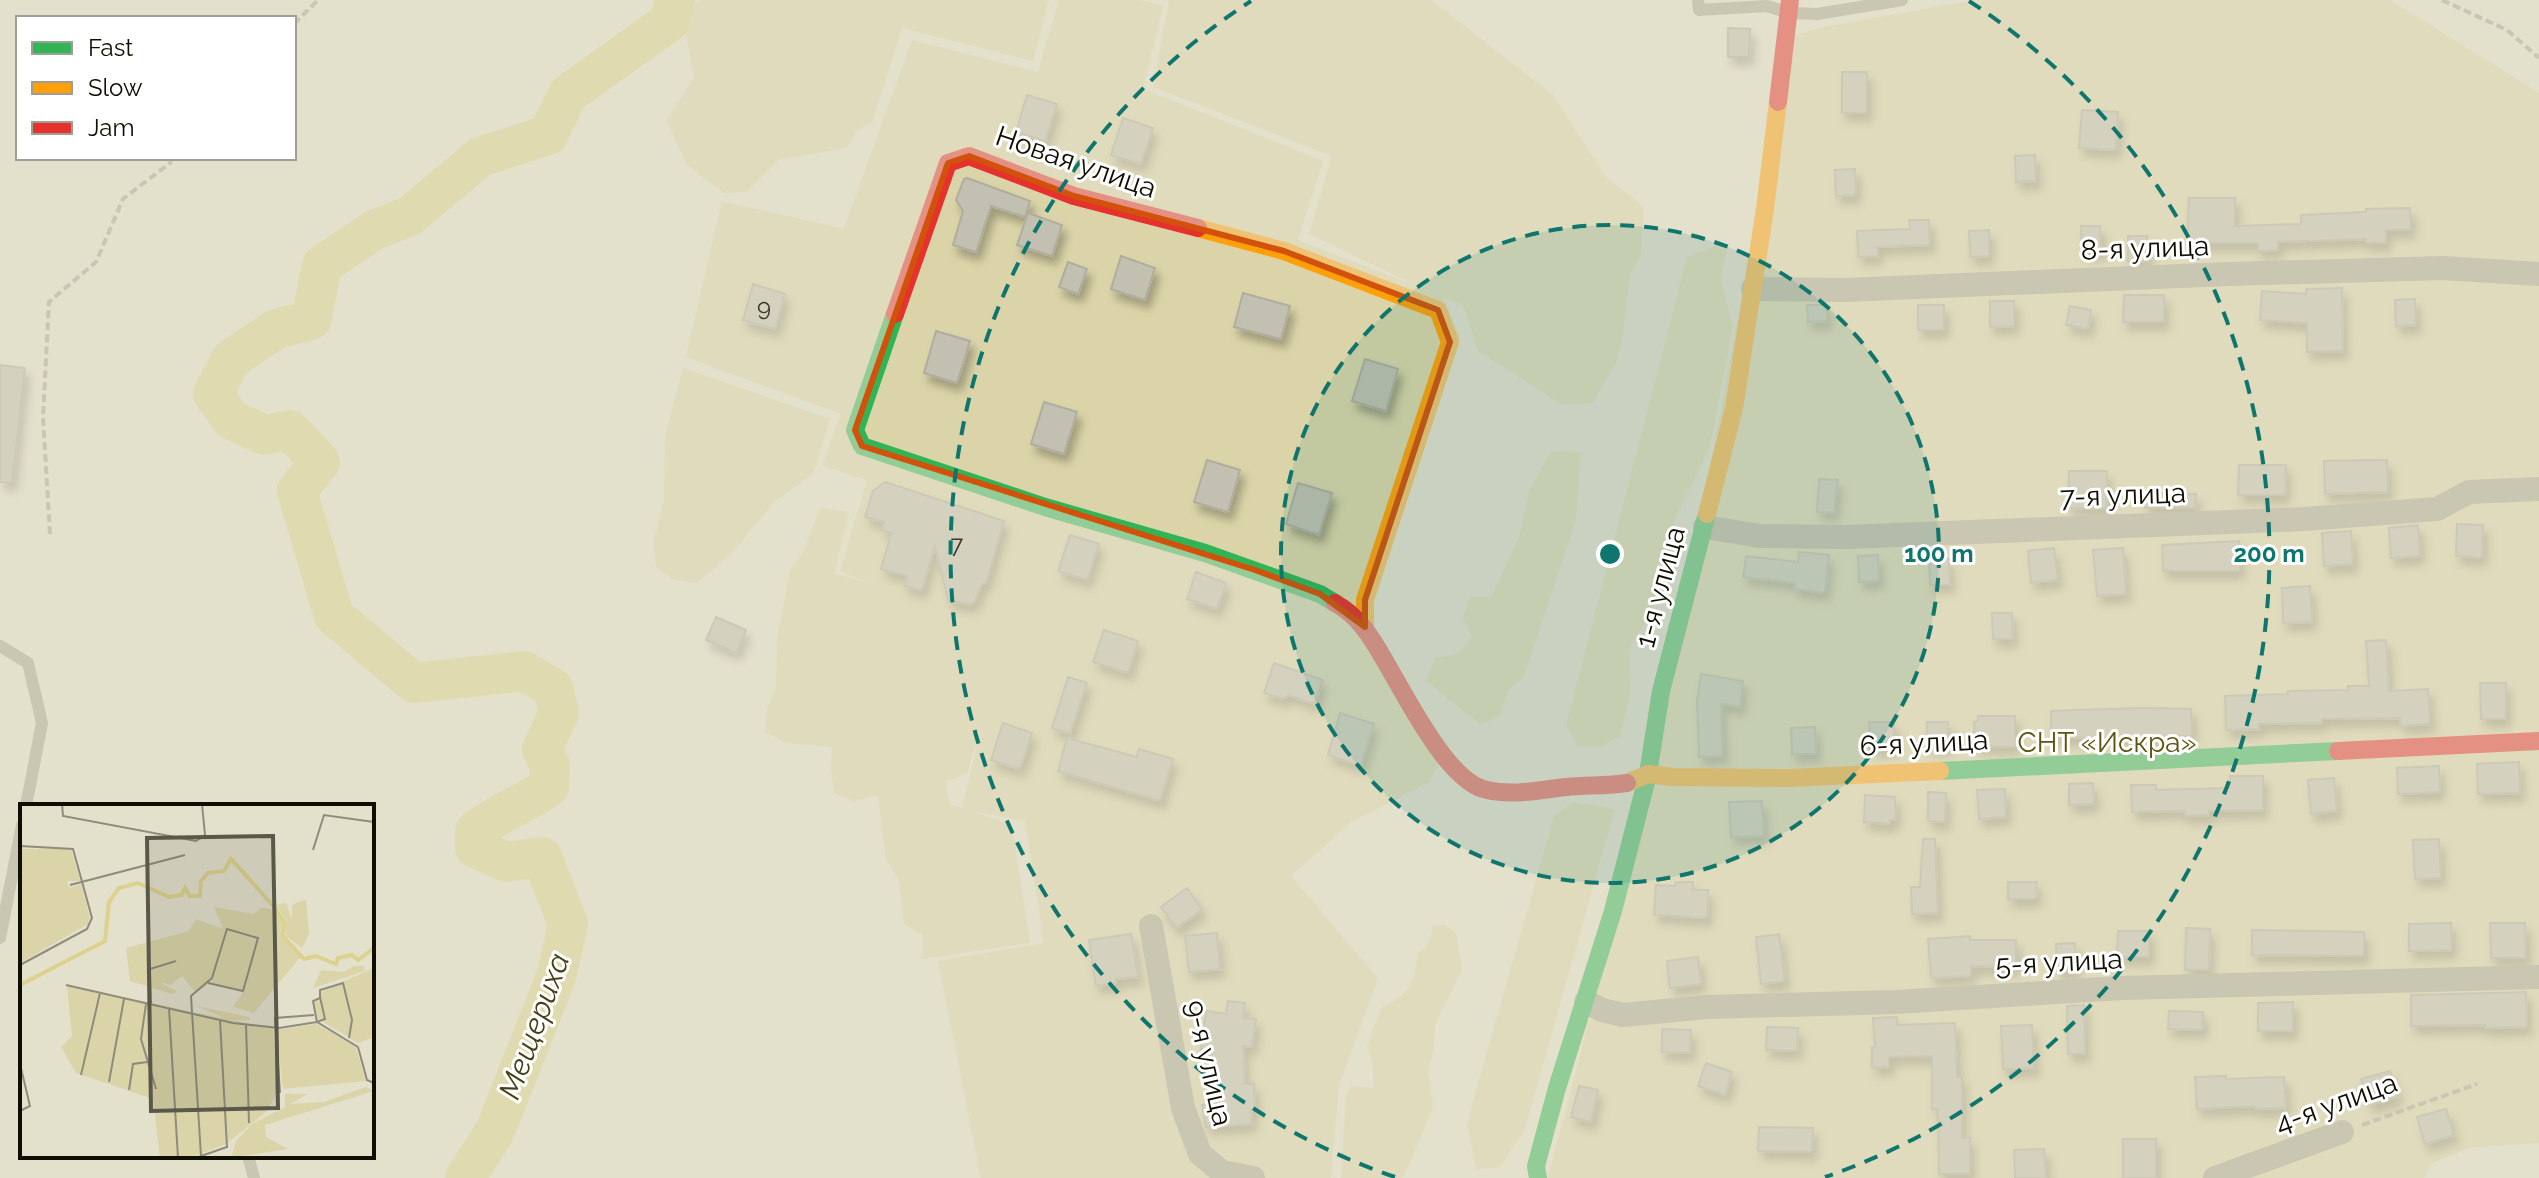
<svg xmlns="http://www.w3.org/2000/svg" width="2539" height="1178" font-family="Raleway,sans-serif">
<defs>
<filter id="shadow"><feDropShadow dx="4.5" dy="8" stdDeviation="4" flood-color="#0004"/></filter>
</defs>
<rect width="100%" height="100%" fill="#e3e0cc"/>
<path fill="#dbd4a8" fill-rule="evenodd" d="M701,0H1049L1033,61L902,28L872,123L859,129L846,148L778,160L746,192L724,193L686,164L667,120L694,78L685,29L689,7Z
M1059,0H1140L1163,6L1143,89L1323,161L1298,240L1424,289L1309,234L1332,156L1153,87L1169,0H1431L1553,95L1605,176L1644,207L1641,254L1630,275L1622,341L1616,363L1593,403L1562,405L1478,351L1463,305L1443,298L1460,336L1365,616L1448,748L1429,782L1351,822L1291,876L1378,978L1339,1086L1331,1178H981L938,961L1044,943L1025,821L971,811L1012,825L1030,943L922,959L923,935L904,924L899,879L886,860L878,795L854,801L834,793L831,768L832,747L786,743L765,732L767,708L776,688L777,638L790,571L803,553L820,508L849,512L834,573L879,586L840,572L867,480L822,465L841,414L686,357L722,201L844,229L912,40L1038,72ZM982,726V727L962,808L949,804L946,782L967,773Z
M1976,0H2390L2539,93V1143L2469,1148L2432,1163L2424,1178H1548L1657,759L1789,37L1823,27Z
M1715,246L1727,249L1721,279L1733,327L1710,446L1671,528L1682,549L1675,573L1629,649L1631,692L1620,736L1600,747L1577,746L1566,725L1687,257Z
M683,368L830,419L813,474L775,501L732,553L697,583L674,580L656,567L653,544L664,501L665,436Z
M1551,451L1581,452L1576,520L1524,676L1507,692L1501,715L1481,725L1425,680L1436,658L1457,654L1472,638L1463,617L1470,597H1491L1519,537L1529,491Z
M1573,802L1615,809L1525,1129L1500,1167L1477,1169L1467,1126L1472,1105L1554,816Z
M1434,925H1445L1456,933L1462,969L1435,1025L1434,1049L1428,1071L1433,1107L1406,1172L1401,1178H1341L1346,1096L1351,1086L1373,1088V1066L1367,1046L1381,1008C1412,993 1413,986 1418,953L1427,946Z"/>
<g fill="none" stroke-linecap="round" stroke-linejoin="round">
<path stroke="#dcd28e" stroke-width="40" d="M465,1178L495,1131L556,977L568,924L542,857L506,862L475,848V831C498,813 524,804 549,787L550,766L542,749L559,713L553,688L524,671L414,683L334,616L297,491L320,462L290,430L265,435L232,420L213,394L231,359L276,329L311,320L322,265L374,230L410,216L480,157L548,135L568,94L669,22L675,0"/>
</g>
<path fill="#c2c0b0" stroke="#afad9d" stroke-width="2" filter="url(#shadow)" d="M1728,28L1750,29L1749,57H1728Z
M1842,72H1867V113H1842Z
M1027,95L1057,104L1045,141L1016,132Z
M2082,110L2118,112L2116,150L2079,148Z
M1123,118L1153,128L1141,164L1111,155Z
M2035,155L2036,181L2016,182L2015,156Z
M1855,169L1856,195L1836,196L1835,170Z
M967,178L1030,201L1025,217L991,206L976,252L953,245L963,211L956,200L964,179Z
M2189,198H2235V226L2301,224V215L2366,212V209L2410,208L2411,230H2386V243H2366V239L2278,242V250L2258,251V243H2187Z
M1028,213L1062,225L1052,256L1017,245Z
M1909,220H1929L1930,245L1877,247L1878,256L1858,257L1857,231L1910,229Z
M2081,226H2100L2101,252H2082Z
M1989,230V256L1970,257L1969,231Z
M2128,236H2147L2148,262H2128Z
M1121,256L1155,268L1145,300L1111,289Z
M1068,262L1087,269L1078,294L1059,287Z
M753,284L785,294L775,329L743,320Z
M2342,288L2343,351L2307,352V323L2260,320L2262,291L2306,294V289Z
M1243,293L1290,306L1281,339L1234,327Z
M2124,295H2164V322H2123Z
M2415,299L2416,325L2396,326L2395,300Z
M1990,301H2014V326L1990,327Z
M1807,305H1827V321L1808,322Z
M1918,305H1944V330H1918Z
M2070,306L2091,310L2088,329L2066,325Z
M936,331L970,341L957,383L924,373Z
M1365,359L1398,369L1386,411L1352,401Z
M0,365L25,368L12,483L0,482Z
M1044,402L1077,412L1064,454L1031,444Z
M1207,460L1240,470L1228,512L1194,502Z
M2387,460L2388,492L2325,494L2324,461Z
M2239,465H2286L2285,495H2238Z
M2069,471H2107L2106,509L2068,508Z
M1819,479L1838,480L1834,513L1817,512Z
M885,482L1004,521L986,583L982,584L975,601L970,605L948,600L935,546L922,590L904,586L907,576L881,569L891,533L882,530L884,522L865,517L873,491Z
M1298,483L1332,493L1319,535L1286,524Z
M2145,493L2196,494L2195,508H2145Z
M2457,524L2483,525L2482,558L2456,556Z
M2418,525L2420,556L2391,558L2389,528Z
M2351,531L2353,564L2324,566L2322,533Z
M1070,535L1099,544L1087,580L1058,571Z
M2239,541L2240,571H2163L2162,545Z
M2054,548L2058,580L2031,583L2028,551Z
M2123,548L2126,594L2097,596L2093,550Z
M1799,552L1829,555L1825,593L1794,589L1795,583L1743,577L1746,556L1798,562Z
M1878,555L1879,581L1859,582L1858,556Z
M1929,559H1949L1950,585H1930Z
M1196,572L1226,583L1217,609L1187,599Z
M2310,586L2312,622L2283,623L2282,588Z
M1992,613H2012L2013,639H1993Z
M716,617L746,630L736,653L706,640Z
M1104,630L1138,641L1128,673L1093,662Z
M2386,640L2389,691L2428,689L2430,724L2401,726L2400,718L2322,719V723L2258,724L2259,729L2226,730L2225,696L2288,694V691L2348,690V686H2369L2366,641Z
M1274,663L1323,680L1314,704L1289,695L1283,699L1264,693Z
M1701,674L1743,681L1740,707L1721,704L1723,756L1699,757L1697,701Z
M1068,677L1087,683L1070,734L1052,728Z
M2480,683H2506V719H2481Z
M2140,708L2191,709L2192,736L2051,738V711Z
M1340,713L1374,724L1361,766L1328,755Z
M1978,716H2015V747L1975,746L1974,722L1978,721Z
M1869,722H1894V748L1870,749Z
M1927,722H1948L1947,747H1927Z
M1003,723L1032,733L1020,769L991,760Z
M1815,727L1816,754H1792L1791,728Z
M1067,738L1137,757L1139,749L1173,759L1160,801L1058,771Z
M2519,762L2520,793L2478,794L2477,764Z
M2439,766L2440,792L2398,794L2397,768Z
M2230,776H2263V810L2209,811V815L2185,816V811L2132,812L2131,785H2156V790L2230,788Z
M2334,778L2337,811L2311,814L2308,780Z
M2093,783L2094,804L2069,805V784Z
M2005,789L2006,817L1979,819L1977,790Z
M1928,792L1946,793L1945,822L1928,821Z
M1865,795L1895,797L1896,820H1890L1889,824L1864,822Z
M1762,801L1764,836L1731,837L1729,802Z
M1923,839H1935L1938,913L1912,914L1911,887H1920Z
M2439,839L2441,878L2415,879L2413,840Z
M1676,882H1693V890H1708L1707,918L1654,915L1656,885L1675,886Z
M2008,882H2037L2036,899H2008Z
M1187,888L1202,910L1176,928L1161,907Z
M2451,923L2452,950L2409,951V924Z
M2490,923H2525L2526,958H2491Z
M2186,928L2210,929L2209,970H2185Z
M2252,930L2364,932V956L2252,955Z
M2118,931H2149V957H2117Z
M1217,933L1220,969L1189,972L1185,936Z
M1131,934L1138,977L1116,979V983L1096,986L1089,940Z
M1779,934L1785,981L1761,984L1756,937Z
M1970,936V940H2016V967L1971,966V976L1931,978L1928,939Z
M2075,943L2076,971L2057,972L2056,944Z
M1698,957L1701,984L1670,988L1667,961Z
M2526,992L2527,1027L2485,1028V1025L2411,1026V995Z
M1228,1001L1245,1003L1243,1018L1256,1019L1252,1047L1243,1046L1245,1084H1254L1255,1109L1251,1110L1252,1124L1206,1127L1202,1105L1216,1104L1213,1058L1200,1056L1206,1011L1226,1014Z
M2293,1002V1031H2258V1003Z
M2084,1005L2085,1054H2068L2067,1006Z
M2169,1011L2203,1012L2202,1030L2168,1029Z
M1897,1017V1025L1955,1023L1957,1077H1962V1138H1970V1174H1939L1938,1109H1932V1056L1889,1057V1067L1872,1068V1047H1875L1873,1018Z
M2032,1025L2034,1068L2003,1069L2001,1026Z
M1767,1027L1798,1028L1797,1051L1766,1050Z
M1662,1029L1691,1030L1690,1053L1662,1052Z
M1706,1063L1732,1072L1725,1095L1698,1086Z
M2390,1071L2398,1097L2369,1105L2361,1079Z
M2226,1076V1079L2284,1077L2286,1108L2255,1109V1106L2197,1109L2195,1077Z
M1579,1086L1598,1090L1591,1122L1571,1117Z
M2446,1109L2454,1135L2425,1144L2417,1117Z
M1759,1127L1813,1128L1812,1152L1758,1151Z
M2123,1139H2156V1178H2123Z
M2044,1149L2046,1178H2015L2014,1150Z"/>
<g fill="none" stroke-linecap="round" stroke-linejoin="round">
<path stroke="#a8a695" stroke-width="4" stroke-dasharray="8 4" stroke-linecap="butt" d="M2442,0L2507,30L2539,58
M294,24L318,0
M50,534L43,417L49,302L96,262L123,199L170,163L172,158
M2362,1125L2477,1084"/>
<path stroke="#a9a691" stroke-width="12" d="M1698,0L1699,10L1767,6L1789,13L1817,14L1902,0
M0,646L28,663L42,723L26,806
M0,938L22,825
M248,1156L254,1178"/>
<path stroke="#a9a691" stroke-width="24" d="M1753,289L1845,290L2228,274L2443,268L2539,274
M1705,527L1760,536L1846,537L2305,519L2437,509L2469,492L2539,489
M1151,926L1183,1108L1200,1154L1222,1172L1253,1178
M1586,1002L1602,1010L1623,1015L1707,1007L1896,1002L2122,988L2539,977
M2215,1178L2342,1132"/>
<path stroke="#30b455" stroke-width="18" d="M895,314L855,430L862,446L1045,507L1205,553L1320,594L1335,603
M1940,771L2338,751
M1538,1178L1536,1166L1557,1088L1613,911L1648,774L1661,691L1707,514"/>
<path stroke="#ff9f0a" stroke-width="18" d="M1198,228L1284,251L1438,310L1450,342L1365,600V627
M1707,514L1734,408L1765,209L1778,102
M1627,783L1648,774L1672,777L1789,778L1940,771"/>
<path stroke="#e5322d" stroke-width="18" d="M1778,102L1790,0
M895,314L948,163L969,156L1074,196L1198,228
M1335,603C1362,618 1374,642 1389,668C1408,700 1449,783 1487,790C1513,796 1540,790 1566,787C1586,785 1608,786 1627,783
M2338,751L2539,741"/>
</g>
<path d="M0 0H2539V1178H0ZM969,156L1074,196L1284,251L1438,310L1450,342L1365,600V627L1320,594L1255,570L862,446L855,430L948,163Z" fill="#e3e0cc" fill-opacity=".55" fill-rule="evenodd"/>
<path fill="none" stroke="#d2520b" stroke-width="6" stroke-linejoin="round" d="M969,156L1074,196L1284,251L1438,310L1450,342L1365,600V627L1320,594L1255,570L862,446L855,430L948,163Z"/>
<circle cx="1610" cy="554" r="329" fill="#0f766e" fill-opacity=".12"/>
<g fill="none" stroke="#0f766e" stroke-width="4" stroke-dasharray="14 10">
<circle cx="1610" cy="554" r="329"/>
<path d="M1395 1177A659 659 0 0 1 1251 1M1969 1A659 659 0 0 1 1825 1177"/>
</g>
<g text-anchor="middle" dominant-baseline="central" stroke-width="6" stroke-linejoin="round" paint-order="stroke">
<g font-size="24" fill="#3c3a2e">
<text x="764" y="307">9</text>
<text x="957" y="544">7</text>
</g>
<g font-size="28" fill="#0f0e03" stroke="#fff">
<text transform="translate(1076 162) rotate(19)">Новая улица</text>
<text transform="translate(2145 248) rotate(-2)">8-я улица</text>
<text transform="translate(2123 495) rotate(-2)">7-я улица</text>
<text transform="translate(1660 587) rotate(-75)">1-я улица</text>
<text transform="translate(1924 743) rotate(-3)">6-я улица</text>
<text transform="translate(2059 962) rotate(-3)">5-я улица</text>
<text transform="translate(1209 1063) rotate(77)">9-я улица</text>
<text transform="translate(2336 1103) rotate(-20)">4-я улица</text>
</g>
<g font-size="28" fill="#5d540e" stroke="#fff">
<text x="2107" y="742">СНТ «Искра»</text>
</g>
<g font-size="30" font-style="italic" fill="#454019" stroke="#fff">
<text transform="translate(534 1026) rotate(-70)">Мещериха</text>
</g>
</g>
<g transform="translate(20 804)">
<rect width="354" height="354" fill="#e3e0cc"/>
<path d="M0,45H51L60,77H47L49,84L61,80L70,114L68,120L0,159ZM286,95L289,130L282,144L265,131L267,119L257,101L266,99L272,115V101ZM194,103L234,110L242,103L254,106L263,120L259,130L282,151L234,209L213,203L223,188L190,179L176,189L162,172L151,181L139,178L157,187L152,190L110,177L106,144L169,127L176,115L203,125ZM333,162H344L345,167L293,184L301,166L324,168ZM354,164V233L338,239L298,215L293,198L301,196L300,188ZM47,182L253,224L258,288L246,308L206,340L170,354H140L133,295L56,269L41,243L52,232ZM176,202L229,213L230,216H209ZM296,220L335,241L346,277L263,285L256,226ZM346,283L354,287L245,321L246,333L268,345L211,354L216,337L232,320L265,303V290H288L270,300L304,298Z" fill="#dbd4a8"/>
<path fill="none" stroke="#dcd28e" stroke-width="4" d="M0,181L85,137L89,98L99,84L118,79L149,93L162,91L165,84L170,92H180L181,77L188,69L204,67L211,55L255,104L265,120L262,131L284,155L296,152L316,160L318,154L332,151L338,156L354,144"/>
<path fill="none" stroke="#8e8c7c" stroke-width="2" d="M42,0L43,12L176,37L185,31L182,0M0,42L53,45L72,114L67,125L0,161M293,46L304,11L354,18M50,81L165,51M46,181L213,219L259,224L297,218L338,243M300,193L305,215L297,218L293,197L300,194V186L323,179L332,216L329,234M131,199L130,165L156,157M126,200L121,235L136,285M149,204L158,354M226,220L229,319M338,243L347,276L354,279M0,260L10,302L0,307M61,271L80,189M89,278L104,195M109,286L113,260L127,258M260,289L255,214L294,211M181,352L207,343L200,216M176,354L181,352L171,192L192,174L207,125L238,134L223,187L188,179"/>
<path fill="#595849" fill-opacity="0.15" stroke="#595849" stroke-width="4" d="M253,32L258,304L131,307L127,34Z"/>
<rect width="354" height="354" fill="none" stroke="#0f0e03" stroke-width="4"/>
</g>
<circle cx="1610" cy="554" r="12" fill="#0f766e" stroke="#fff" stroke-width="4"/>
<g font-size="24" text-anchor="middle" font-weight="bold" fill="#0f766e" stroke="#fff" stroke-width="6" stroke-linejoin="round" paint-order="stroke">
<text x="1939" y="562">100 m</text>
<text x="2269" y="562">200 m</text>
</g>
<rect x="16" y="16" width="280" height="144" fill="#ffffff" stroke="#9f9f9a" stroke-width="2"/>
<rect x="32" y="42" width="40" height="12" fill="#30b455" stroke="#9f9f9a" stroke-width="2"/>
<text x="88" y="56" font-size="24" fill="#0f0e03">Fast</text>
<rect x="32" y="82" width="40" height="12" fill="#ff9f0a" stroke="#9f9f9a" stroke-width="2"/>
<text x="88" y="96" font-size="24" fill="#0f0e03">Slow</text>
<rect x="32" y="122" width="40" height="12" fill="#e5322d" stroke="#9f9f9a" stroke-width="2"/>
<text x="88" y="136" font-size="24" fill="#0f0e03">Jam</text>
</svg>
